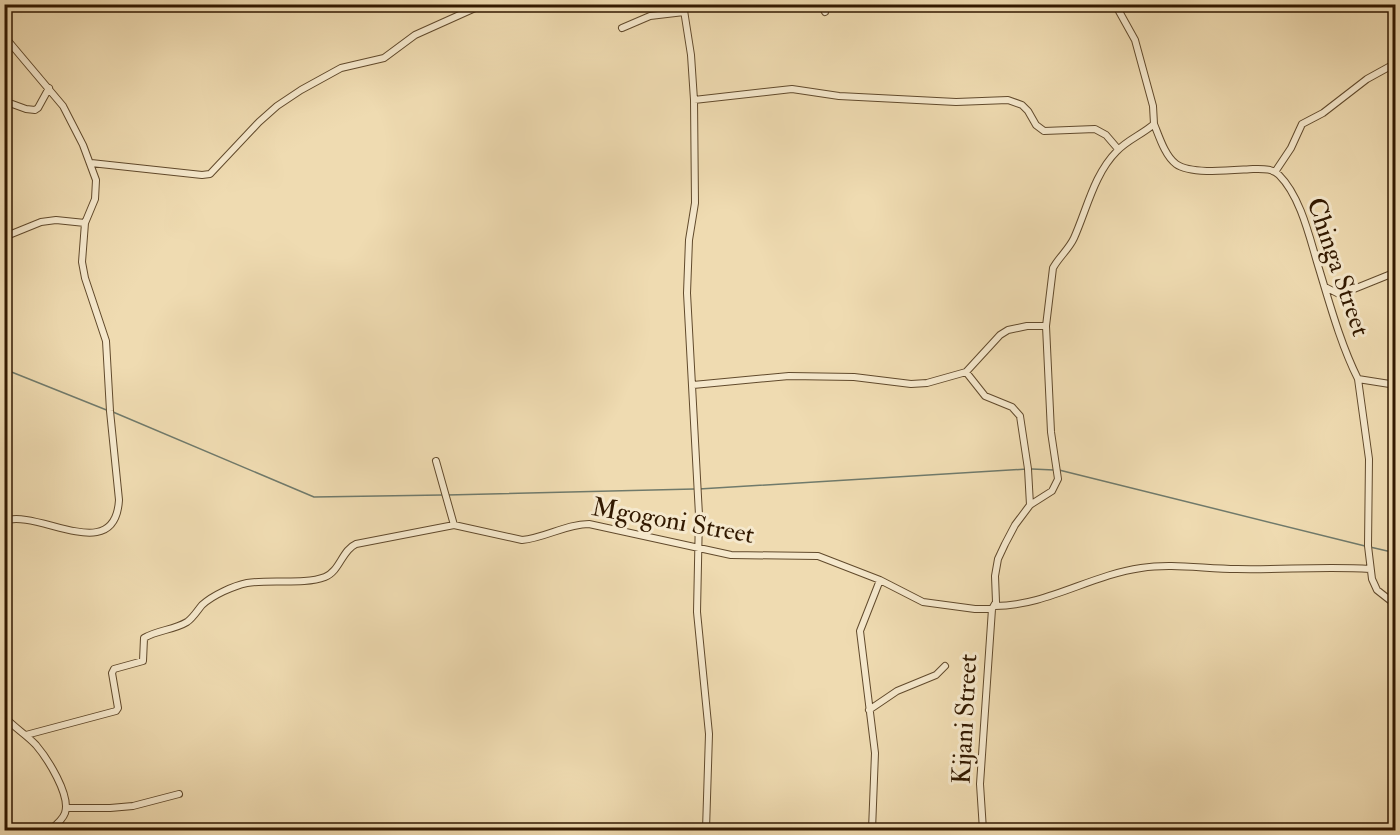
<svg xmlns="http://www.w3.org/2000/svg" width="1400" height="835" font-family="'IM FELL Double Pica',serif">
<rect width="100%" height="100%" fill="#efdbb1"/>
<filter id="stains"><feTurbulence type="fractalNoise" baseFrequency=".00333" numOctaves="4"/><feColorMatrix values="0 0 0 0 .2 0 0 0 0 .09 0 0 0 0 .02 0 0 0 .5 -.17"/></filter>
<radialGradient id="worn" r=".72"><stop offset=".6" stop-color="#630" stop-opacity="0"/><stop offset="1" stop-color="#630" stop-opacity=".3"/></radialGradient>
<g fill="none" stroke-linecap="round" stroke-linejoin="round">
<path stroke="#707a6b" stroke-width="1.5" d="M4,369L109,411
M113,412L314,497L442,495
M1032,469L1054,470
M1059,470L1365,546
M699,489L1027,469
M447,495L694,489
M1370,547L1396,553"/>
<defs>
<path id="minor" d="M683,4L691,55L694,100L695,203L689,240L687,293L699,515L697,612L709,734L706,830
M821,4L825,12
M622,28L650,16L684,12
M4,36L63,106L83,145L96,180L95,199L85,223L82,262L85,278L106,341L110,411L119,500C115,567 38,508 4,521
M694,100L792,89L839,96L956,102L1008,100L1022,105L1028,111L1036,125L1044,131L1095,129L1106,135L1118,149
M4,101L26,109L35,110L38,108L49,88
M1154,124C1159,136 1165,156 1176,164C1191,175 1234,170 1253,169C1262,169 1272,168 1279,175C1300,196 1309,235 1317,262C1329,301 1340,343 1358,379L1396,385
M91,163L202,175L210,174L259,122L277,106L301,90L341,68L384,58L415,35L484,4
M1275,172L1291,148L1302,124L1323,113L1367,79L1396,63
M4,237L41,222L56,220L85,223
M1325,287L1339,294L1344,293L1396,272
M966,372L985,396L1012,407L1020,416L1028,469L1030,505
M1358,379L1369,459L1368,546L1372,579L1377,590L1396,605
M693,385L789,376L854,377L911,384L927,383L966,372L1000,335L1008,330L1027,326H1046
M436,461L454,525
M995,606C1046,606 1091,575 1141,568C1172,563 1205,569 1237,569C1281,570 1326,566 1370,569
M869,710L897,691L936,675L945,666
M4,716C13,727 26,734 36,745C47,758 71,795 65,813C63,819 55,826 50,830
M26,735L116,711L118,708L112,673L114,669L143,661L144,638C157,630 174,630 187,622C193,618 197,611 202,605C213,595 233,586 247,583C271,579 304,585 325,577C340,571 342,550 356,544L454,525L522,540C545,538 566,524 589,524L731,555L818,556L880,580L923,602L975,609H992L996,602L995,576L998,559L1005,544L1015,525L1030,505L1052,491L1058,479L1051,432L1046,326L1053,268C1059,257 1069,249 1074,238C1087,209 1094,174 1117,151C1127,140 1143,134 1154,124L1153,106L1135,40L1115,4
M66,808H110L133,806L179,794
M872,830L875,753L860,631L880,580
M983,830L980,784L992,609"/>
</defs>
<use href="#minor" stroke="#614a2c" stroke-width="8"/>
<use href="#minor" stroke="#f5e8cc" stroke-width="6"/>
</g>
<g text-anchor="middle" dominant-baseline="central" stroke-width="6" stroke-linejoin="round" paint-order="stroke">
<g font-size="26" fill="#321900" stroke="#f5e8cc">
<text transform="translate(1338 267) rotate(71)">Chinga Street</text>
<text transform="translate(673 521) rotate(10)">Mgogoni Street</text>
<text transform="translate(965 719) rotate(-87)">Kijani Street</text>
</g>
</g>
<rect width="1400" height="835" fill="none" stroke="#efdbb1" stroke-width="24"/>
<rect x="6" y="6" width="1388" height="823" fill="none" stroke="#321900" stroke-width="3"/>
<rect x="12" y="12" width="1376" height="811" fill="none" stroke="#321900" stroke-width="1.5"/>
<rect width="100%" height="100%" filter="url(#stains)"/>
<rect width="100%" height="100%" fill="url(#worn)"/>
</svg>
